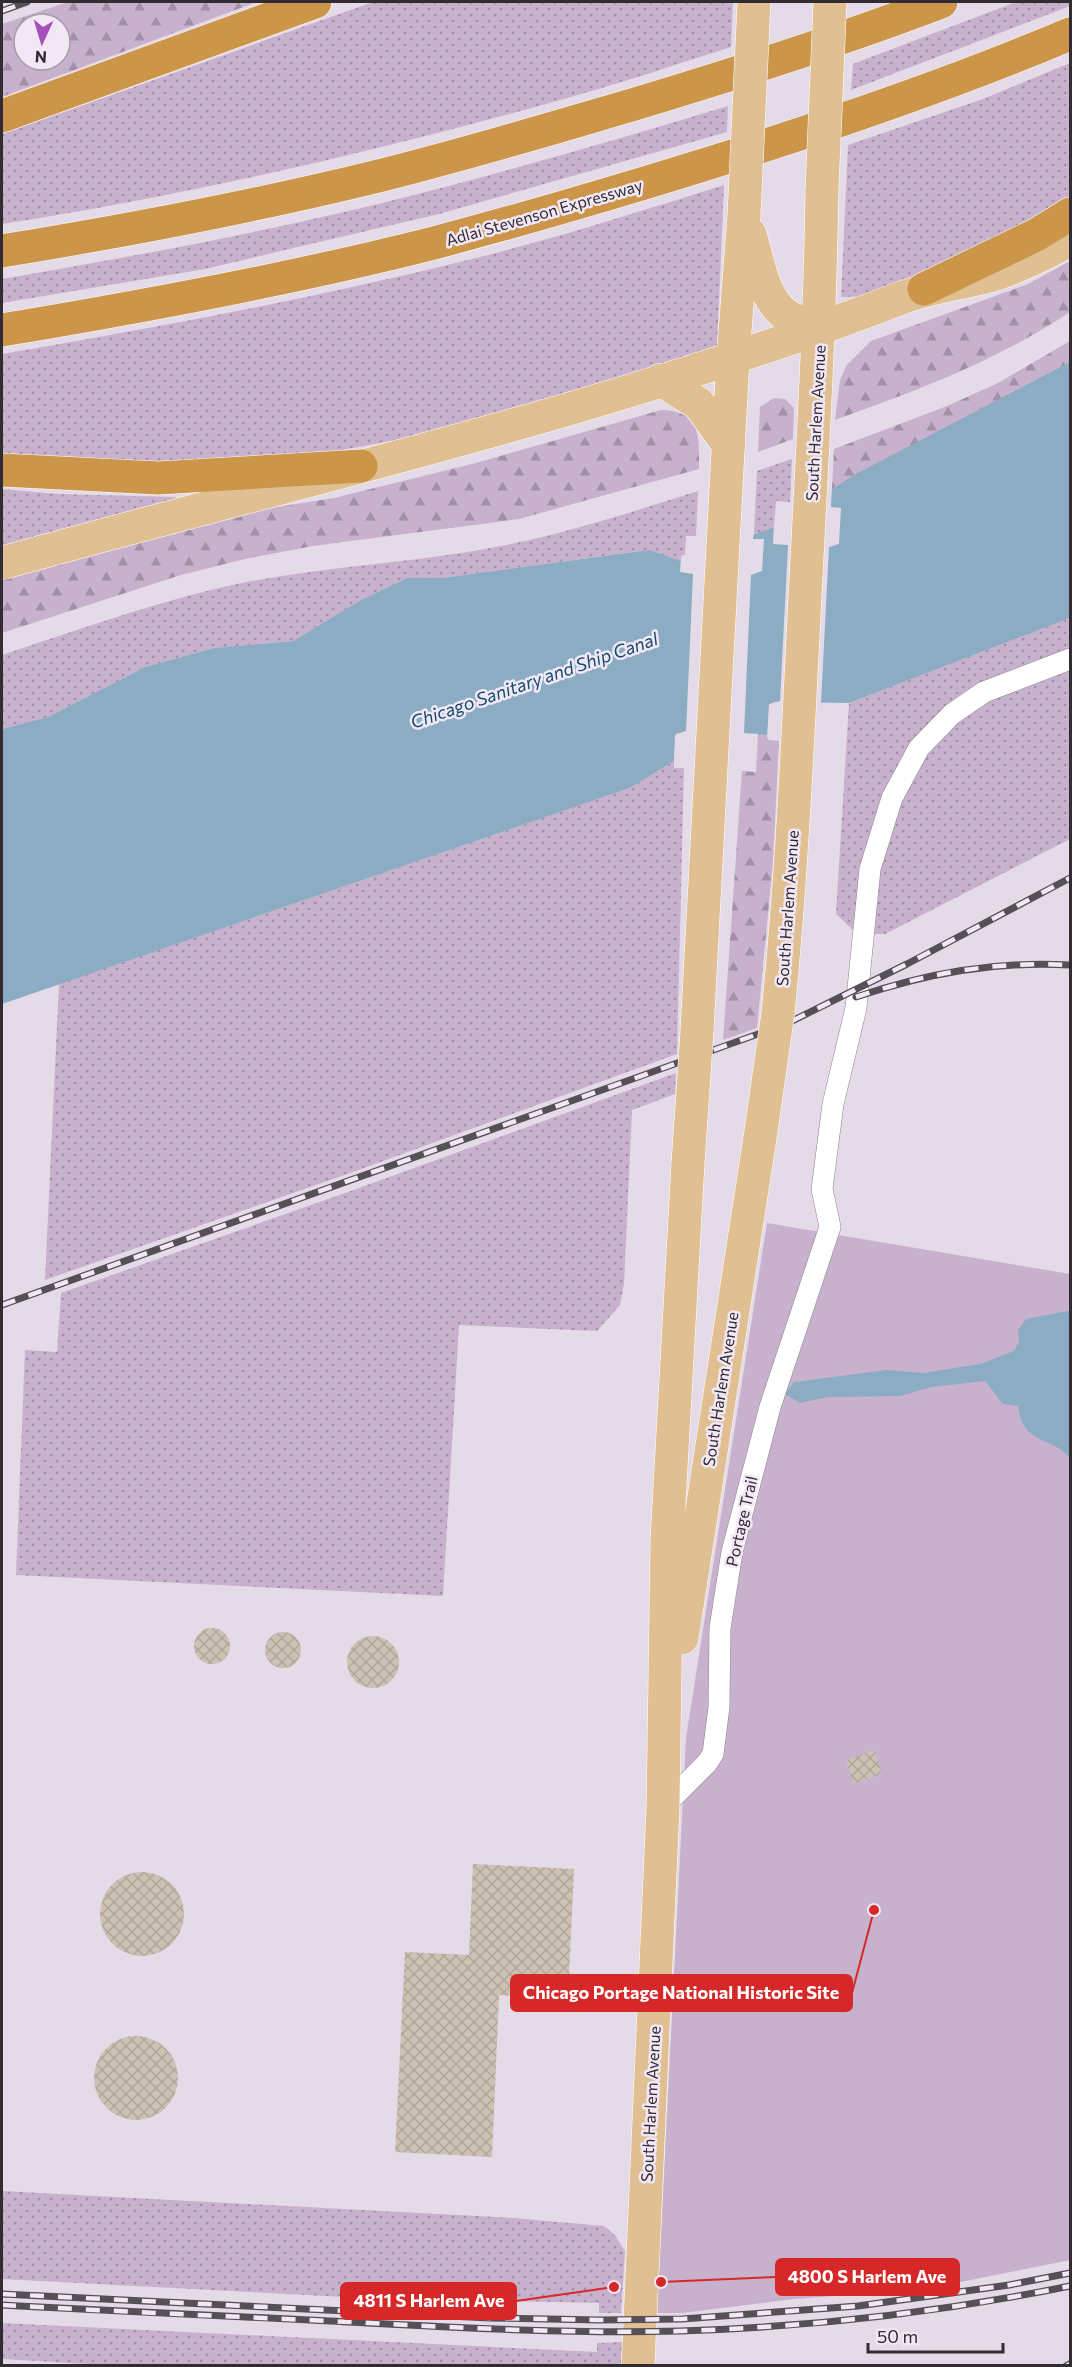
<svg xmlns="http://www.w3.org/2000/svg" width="1072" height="2367" font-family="Commissioner,sans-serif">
<defs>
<pattern id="grass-dots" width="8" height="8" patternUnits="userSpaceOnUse" patternTransform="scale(1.5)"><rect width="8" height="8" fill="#c8b1cd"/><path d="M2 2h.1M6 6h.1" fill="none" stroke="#a390a7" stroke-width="1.8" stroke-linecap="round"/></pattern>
<pattern id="forest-firs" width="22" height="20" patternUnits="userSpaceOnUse" patternTransform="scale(1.5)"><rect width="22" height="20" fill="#c8b1cd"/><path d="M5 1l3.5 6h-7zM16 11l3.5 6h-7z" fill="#a390a7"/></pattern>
<pattern id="building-cross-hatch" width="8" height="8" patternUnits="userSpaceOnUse" patternTransform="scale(1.5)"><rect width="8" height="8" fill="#cdc1b4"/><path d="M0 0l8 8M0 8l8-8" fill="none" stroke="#b0a69b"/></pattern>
</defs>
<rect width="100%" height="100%" fill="#e5dae7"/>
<path fill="url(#grass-dots)" d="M373,2H733L731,47C672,66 612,86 553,102C371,153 187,195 2,224V134Z
M1016,2H1070V6L851,90L853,64Z
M1070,63V201L1042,218L872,296L841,297L848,145L983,99Z
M728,106L727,132L439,214L302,246L205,269L2,303V279C125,258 248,235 370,206C491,176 610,142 728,106Z
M724,185L717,348L573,396L408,438L342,450L250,462L166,467L2,460V354C161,327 320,297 476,258C560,237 642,211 724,185Z
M792,459L790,502L776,501L774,527L754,535L757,471Z
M2,489L58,494L176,497V508L2,554Z
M698,491L696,536H686L685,555H682L681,561L648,550L442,578H407L359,601L293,641L214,648L145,667L48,717L2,729V655C74,631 148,605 223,587C316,566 413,564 506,545C571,532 635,511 698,491Z
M1070,618V839L885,934H857L836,914L849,703Z
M674,761V768H684L677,1054L353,1172L45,1280L59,984L630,788Z
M676,1073L675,1094L632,1110L624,1284L620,1305L597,1331L459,1325L443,1596L16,1575L25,1350L57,1352L61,1293L348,1192Z
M2,2191L513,2218L604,2226L614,2234L625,2251L621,2313H599V2303L363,2298L2,2279Z
M2,2323L597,2352V2343L622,2342L621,2366H121L2,2359Z"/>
<path fill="url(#forest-firs)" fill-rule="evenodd" d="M68,2H257L2,97V24ZM24,24H60V60H24Z
M1070,261V312C994,362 921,389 835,420L840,380L846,366L871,341L1028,284Z
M1070,341V362L832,489L834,449L947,406L998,383Z
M774,398L785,399L794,408L793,439L758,452L760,407Z
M661,410C702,411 699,436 699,469L519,519L313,546L245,559L181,575L2,633V571L251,511L334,498L476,463Z
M758,734L768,735V740L779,741L773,862L757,1028L723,1040L742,771L756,772Z"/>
<path fill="#c8b1cd" d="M767,1223L1070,1274V2260L926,2289L794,2299L682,2313H657L686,1738Z"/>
<path fill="#8bacc3" d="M1070,362V618L849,703L776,702L769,705L768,735L686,731L676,734L674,761L630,788L2,1004V729L48,717L145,667L214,648L293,641L359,601L407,578H442L649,550L681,561L774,527L854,475Z
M1068,1311H1070V1458C1051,1435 1024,1447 1018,1406L1003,1404L985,1381L931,1387L900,1396L828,1397L800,1403L785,1394L794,1382L887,1370L923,1373L980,1364L1014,1351L1019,1342L1018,1330L1026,1319Z"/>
<path fill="#e5dae7" d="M832,485L831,507L841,508L839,544L829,547L821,703L834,704V707L780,705L772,706L771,735L767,738L769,704L780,701L788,545L773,544L774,524Z
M754,531L753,539H764L762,571L751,575L744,733L758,734L757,737L686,734L678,737L677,761L674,764L675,735L686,731L693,574L680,572L681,557Z"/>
<path fill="url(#building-cross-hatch)" d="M194 1646a18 18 0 1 1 36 0a18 18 0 1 1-36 0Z
M265 1650a18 18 0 1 1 36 0a18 18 0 1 1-36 0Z
M347 1662a26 26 0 1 1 52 0a26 26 0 1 1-52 0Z
M874,1750L882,1774L854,1784L846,1760Z
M473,1864L574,1869L568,1999L499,1995L492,2157L395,2152L405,1952L469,1955Z
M100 1914a42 42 0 1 1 84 0a42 42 0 1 1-84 0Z
M94 2078a42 42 0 1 1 84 0a42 42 0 1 1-84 0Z"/>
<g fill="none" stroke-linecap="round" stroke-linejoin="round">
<defs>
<path id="minor" d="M663,1807L707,1763L713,1754L719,1707L720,1628L732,1552L770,1407L830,1227L822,1189L833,1104L856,1008L870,869L892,798L919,748L952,714L984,692L1070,659"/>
<path id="primary" d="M750,234C758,260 763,302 789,317C799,322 810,325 820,329
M661,380L699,404L729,446
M2,563C302,479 610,411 901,298C930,287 959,284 989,276C1009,271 1051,251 1070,240
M778,1013C792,874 798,735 805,597C812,460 820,325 822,189
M697,1031L733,358L744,215
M682,1638L760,1138
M638,2366L663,1807L667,1539L688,1163"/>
<path id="motorway" d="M2,116L315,2
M2,251C124,231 246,208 366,179C457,157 546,130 635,104C738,73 841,40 941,2
M924,289L1036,235L1070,214
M2,330C146,306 292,279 434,243C528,218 620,191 713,162C834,124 954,83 1070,34
M2,470L158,478L361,466"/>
</defs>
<use href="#minor" stroke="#8c828f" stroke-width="22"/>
<use href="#primary" stroke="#fff" stroke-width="34"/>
<use href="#motorway" stroke="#fff" stroke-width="34"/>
<use href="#minor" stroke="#fff" stroke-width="21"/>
<use href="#primary" stroke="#e0c092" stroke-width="33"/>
<use href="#motorway" stroke="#cb9649" stroke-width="33"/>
<defs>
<path id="rail" d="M2,11L27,2
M856,997C928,973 994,961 1070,965
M2,1305L786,1024L907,964L1070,878
M2,2294L490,2318L599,2320L682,2319L858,2306L1009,2285L1070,2273
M2,2305C111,2311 220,2316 330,2321C447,2327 563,2334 680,2331C811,2327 942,2312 1070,2286
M1066,2366L1070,2364"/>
</defs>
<use href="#rail" stroke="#554f56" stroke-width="7"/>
<use href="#rail" stroke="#f2e7f5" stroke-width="4.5" stroke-dasharray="14" stroke-linecap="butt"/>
<defs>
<path id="primary-bridge" d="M822,189L830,2
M744,215L754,2
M760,1138L778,1013
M688,1163L697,1031"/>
</defs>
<use href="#primary-bridge" stroke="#fff" stroke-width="34" stroke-linecap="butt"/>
<use href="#primary-bridge" stroke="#e0c092" stroke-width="33"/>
</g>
<g text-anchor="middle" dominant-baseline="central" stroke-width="5" stroke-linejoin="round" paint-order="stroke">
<g font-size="16" fill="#302c31" stroke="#f2e7f5">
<text transform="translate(544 212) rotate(-16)">Adlai Stevenson Expressway</text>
<text transform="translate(815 423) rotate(-87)">South Harlem Avenue</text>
<text transform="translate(787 908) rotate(-86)">South Harlem Avenue</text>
<text transform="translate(720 1389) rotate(-81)">South Harlem Avenue</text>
<text transform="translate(741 1521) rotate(-77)">Portage Trail</text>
<text transform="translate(650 2104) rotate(-87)">South Harlem Avenue</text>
</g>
<g font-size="18" font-style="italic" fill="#104c6c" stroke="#f2e7f5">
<text transform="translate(534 680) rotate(-19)">Chicago Sanitary and Ship Canal</text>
</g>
</g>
<path fill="none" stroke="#d62828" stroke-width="2" d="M874 1910L852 1993M661 2282L776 2277M614 2287L516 2301"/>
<g fill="#d62828" stroke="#f2e7f5" stroke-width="2">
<circle cx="874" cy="1910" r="6"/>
<circle cx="661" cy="2282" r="6"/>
<circle cx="614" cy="2287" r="6"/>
</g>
<g fill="#d62828" stroke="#d62828" stroke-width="2">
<rect x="511" y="1975" width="341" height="36" rx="6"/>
<rect x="776" y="2259" width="183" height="36" rx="6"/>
<rect x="341" y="2283" width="175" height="36" rx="6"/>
</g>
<g font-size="18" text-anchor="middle" font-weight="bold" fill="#fff">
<text x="681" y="1999">Chicago Portage National Historic Site</text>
<text x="867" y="2283">4800 S Harlem Ave</text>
<text x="429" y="2307">4811 S Harlem Ave</text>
</g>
<rect width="1072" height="2367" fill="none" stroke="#302c31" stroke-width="6"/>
<g transform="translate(42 42) rotate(184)"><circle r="28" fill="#f2e7f5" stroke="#a49ca7" stroke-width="1.5"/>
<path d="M0-4.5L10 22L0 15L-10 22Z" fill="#a64fbb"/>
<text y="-9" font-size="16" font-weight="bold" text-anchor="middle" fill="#302c31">N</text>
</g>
<path d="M868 2343v9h135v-9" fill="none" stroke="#302c31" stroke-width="3"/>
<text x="877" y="2343" font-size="18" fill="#302c31" stroke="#f2e7f5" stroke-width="4.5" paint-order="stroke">50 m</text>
</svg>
